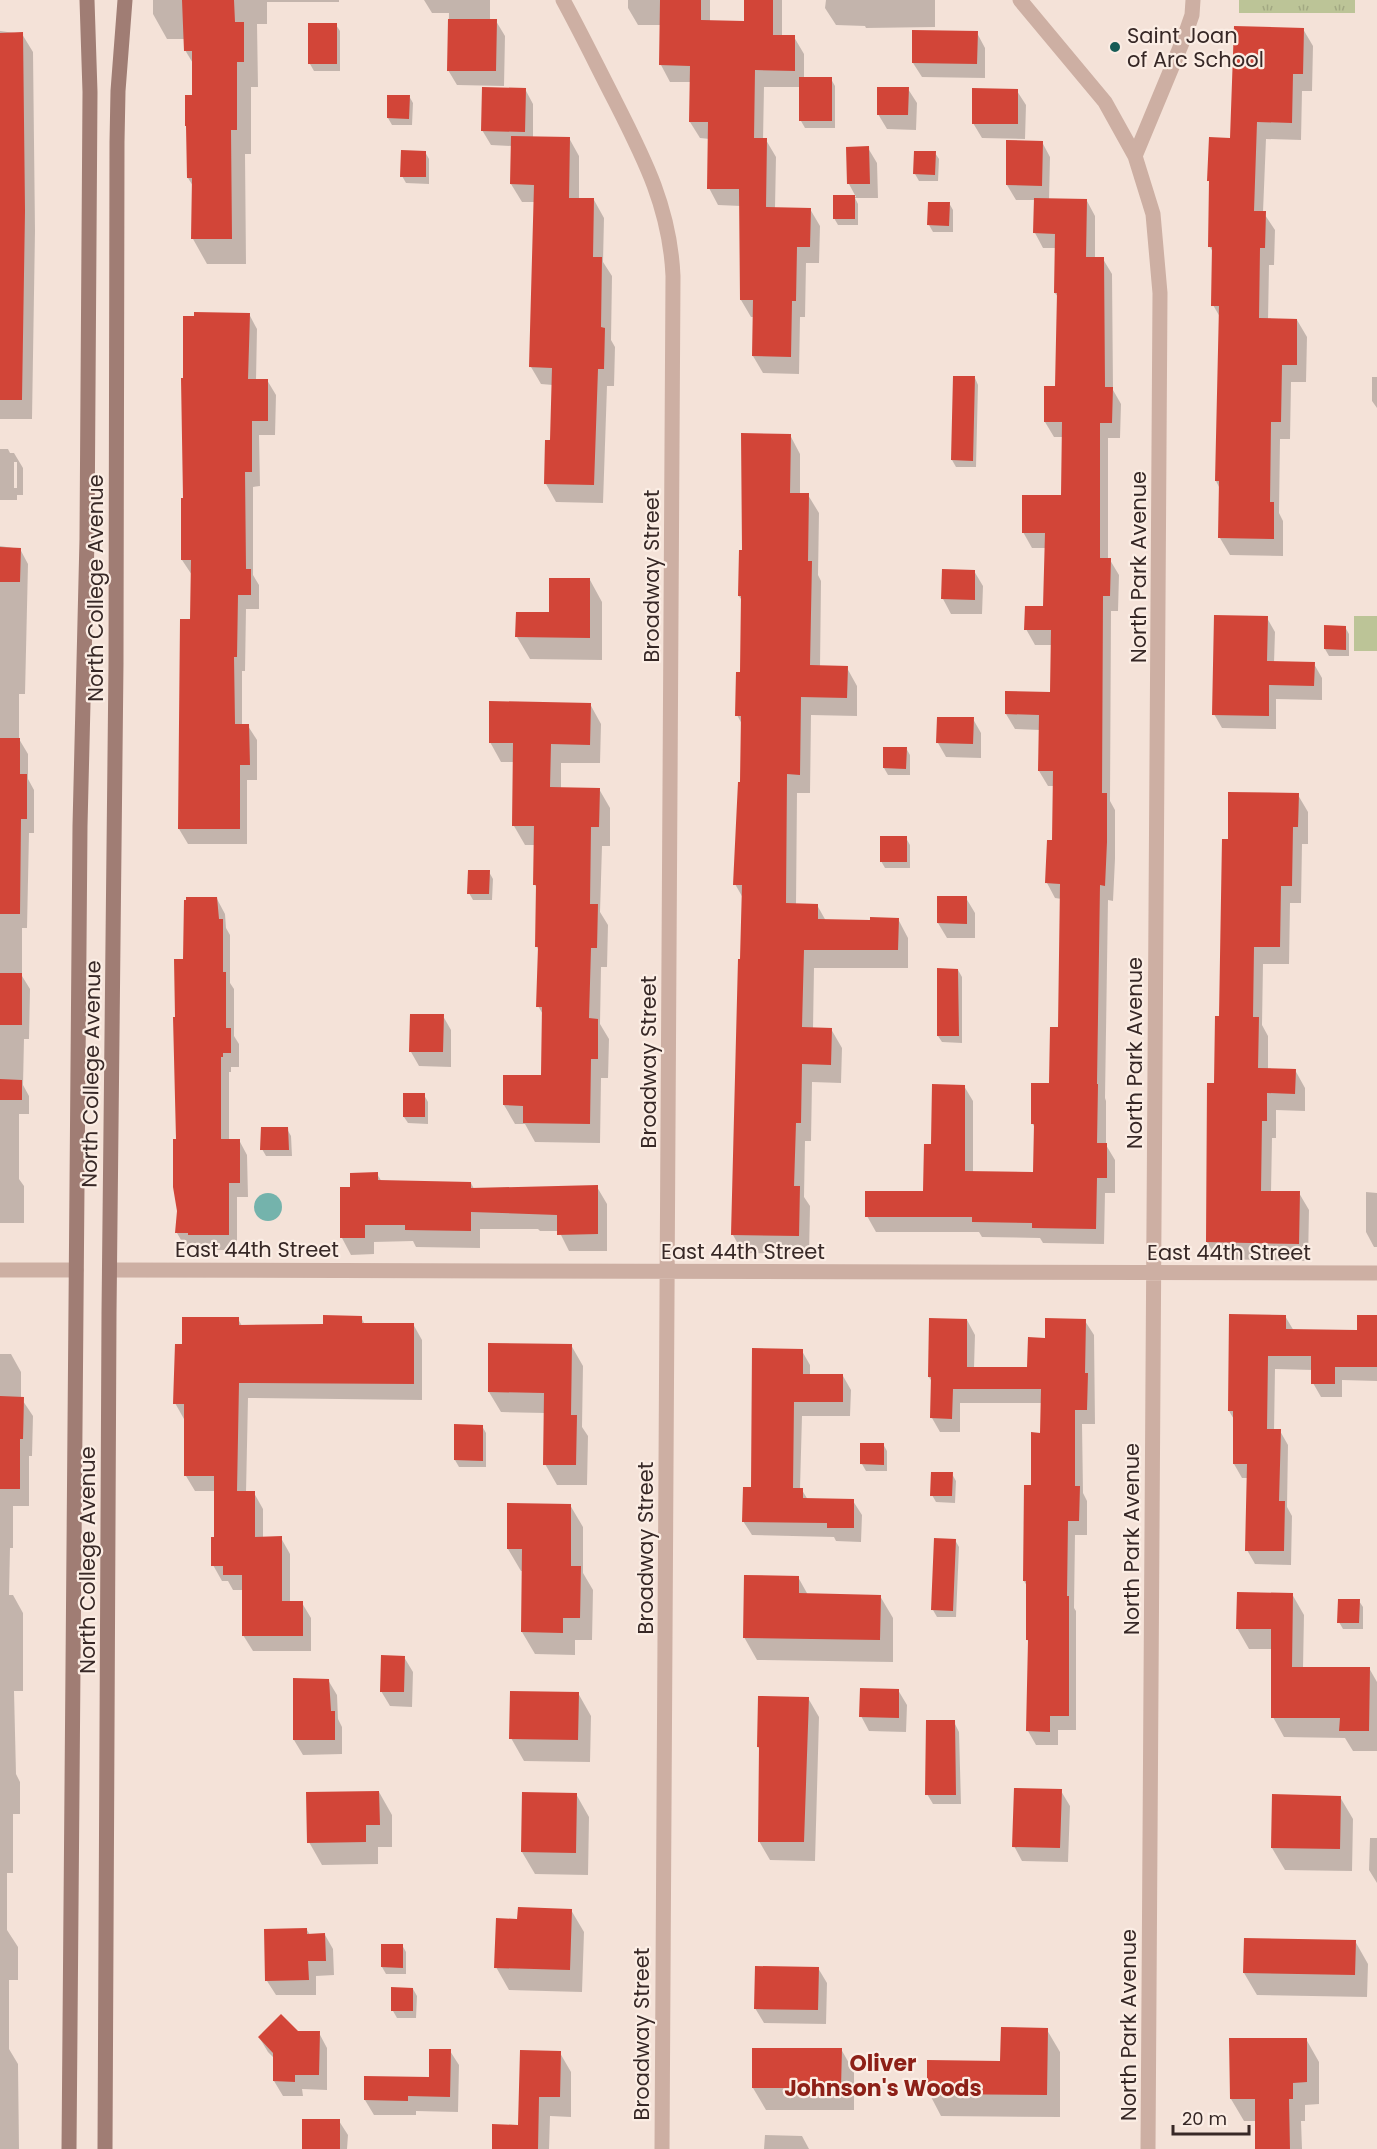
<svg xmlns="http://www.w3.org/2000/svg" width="1377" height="2149" font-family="Poppins,sans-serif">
<defs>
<pattern id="grass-tufts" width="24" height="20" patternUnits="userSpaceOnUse" patternTransform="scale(1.5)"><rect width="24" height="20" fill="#bcc497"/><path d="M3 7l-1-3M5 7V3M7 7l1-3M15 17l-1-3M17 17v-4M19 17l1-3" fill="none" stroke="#a2a882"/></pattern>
</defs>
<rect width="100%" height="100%" fill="#f4e2d8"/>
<path fill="url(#grass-tufts)" d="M1239,0H1355V13H1239Z"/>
<path fill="#bcc497" d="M1354,616H1377V651H1354Z"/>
<path fill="#74b3ac" d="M254 1207a14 14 0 1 1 28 0a14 14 0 1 1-28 0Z"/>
<path fill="#0003" fill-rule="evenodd" d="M153,0H339V2H267V24H257L258,87H251V154H245L246,264H207L193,239V186L188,178L194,65L185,50V39H167L153,14Z
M424,0H490V21H496L505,36L504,86L457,85L448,70L449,13H432Z
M628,0H710V22L745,23V0H782V37H794L804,54V79H831L835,86V128H805L801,121V87H764L763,140H766L776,157L775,208L810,209L820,226L819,263H806L805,317H800L799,374L763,373L753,356L754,317H751L741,300V206L718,205L709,188L710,139L700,138L690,122L691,82H670L661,65V25H638L628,8Z
M826,0H935V27L866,28L865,26L836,25L825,8Z
M336,25L340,31V71H314L310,64Z
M1303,29L1313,46L1312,91H1302L1301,140L1266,139L1263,212L1275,230L1274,265H1269L1268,320H1297L1307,337L1306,382H1291L1290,439H1280L1279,513L1283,521V556L1230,555L1220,538V489L1216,481L1220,317L1213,305L1214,254L1210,247L1232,140Z
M0,31L22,34L33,52L35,231L32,419H0Z
M977,33L985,48V78L922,77L913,63Z
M525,89L533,104V137L569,138L579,156V200H594L604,218L603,262L612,276L611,340L615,347L614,386H607L603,503L556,502L546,484L547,441H552L553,385L541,384L531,367L535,202H522L511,184L512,146L491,145L482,130Z
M908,89L917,103L916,130L887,129L878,114Z
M1017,91L1026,105L1025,139L982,138L973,123Z
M409,96L413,103L412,125H392L388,118Z
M1008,141L1042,142L1050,157L1049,200L1087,201L1095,216V259H1103L1112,274L1113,390L1121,404L1120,438H1108V560H1110L1119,575L1118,611H1111L1110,801L1115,810V859L1113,901L1108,900L1105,1098L1106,1101V1145L1115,1160V1193H1105L1104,1244L1043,1243L1040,1238L982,1237L979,1232H876L867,1216L925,1192L932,1146L964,1086L973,1101V1172L1035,1173L1036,1129L1032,1123L1051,1085L1059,1029L1062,899L1055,898L1047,883L1053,842L1054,786H1048L1039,771L1040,730L1015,729L1006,714L1051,694L1052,645H1035L1026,629L1045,608L1046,548H1032L1023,532L1062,497L1063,437H1054L1045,422L1056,388L1058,297L1055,293L1056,248H1043L1035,233V200H1016L1007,185Z
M868,148L877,163L878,198H855L858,204V225H838L834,218L835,196L856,197L849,184Z
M425,152L429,159V184L406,183L402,176Z
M915,152L935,153L939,159L938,181H919L915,174Z
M949,203L953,210V232H933L929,225Z
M249,314L257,329L256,380H267L276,395L275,435H259L260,486L253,487V575L259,585V609H246L245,671H242V726H248L257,740V780H247V844H188L179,829L192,620V575L182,560L185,499Z
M955,377L975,378L978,385L976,467H956L952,460Z
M1372,377H1377V408L1372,401Z
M790,435L800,454V495H808L819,513L818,575L821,581L820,667L847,668L857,686V716L811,715L810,793H797L796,905H817L826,921H871L898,919L908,938V968H814L813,1029H831L842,1048L841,1083L812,1082L811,1141H805L804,1197L810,1206L809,1254L743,1253L733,1235L743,898L735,884L742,783L743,726L737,715L742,673L743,602L739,596L740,552H743Z
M0,449H8L10,453H14L23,468V495H17V500H0ZM14,462H17V488H14Z
M0,546L20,549L28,564L25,694H19V739L28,754V779L34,790V833H29L27,928H22V976L30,989L29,1039H24L23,1085L29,1096V1114H19V1179L24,1186V1223H0Z
M974,571L983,586L982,614H951L943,599Z
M590,580L602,602V660L530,659L517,637L551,613Z
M1267,618L1275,632L1274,663L1314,664L1322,678V700L1276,699V729L1222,728L1214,714Z
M1345,627L1349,634V656H1329L1325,649Z
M590,704L601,724L600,763H561V789H599L610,808V846H602L600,912L608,925L607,967H601L600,1024L609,1039L608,1078H601L600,1143L535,1142L525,1124H515L504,1105L505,1076L542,1077L544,1016L538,1006L539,951L537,947L538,890L535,885V845H525L514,826V762H501L490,742Z
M973,719L981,733V758L946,757L938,743Z
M884,748H906L910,755V775H888L884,768Z
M1298,795L1308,812V844H1302L1301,903H1290L1289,964H1263L1262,1025L1268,1036V1070H1295L1305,1088V1111L1276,1110V1138H1272L1271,1192L1299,1193L1309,1210L1308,1261L1217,1259L1207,1242L1229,841Z
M906,838L910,845V868H885L881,861Z
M489,872L493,879L492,900H473L469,893Z
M966,898L975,913V938H947L938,923Z
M217,899L225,914L226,928L230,935V983L234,989V1036L239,1044V1067H231V1072H229V1140H239L247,1155L248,1197H237V1250H198L197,1247H185L177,1233L179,1220L176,1019L184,961Z
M958,970L962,977V1043L942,1042L938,1036Z
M443,1016L451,1030V1067L419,1066L411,1052Z
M424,1095L428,1102V1124L408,1123L404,1117Z
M287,1129L291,1136L292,1156H266L262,1149Z
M377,1174L382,1182L471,1183L474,1189L597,1187L607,1204V1251H569L559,1231H540L538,1229H480V1248L416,1247L413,1241L374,1242V1254L351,1255L342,1238L351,1188Z
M1366,1192L1377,1193V1247H1374L1366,1232Z
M1285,1316L1294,1331L1358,1332L1377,1317V1381L1342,1380V1397H1321L1313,1383V1370L1275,1369L1274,1431H1280L1288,1445L1287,1507L1292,1516L1291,1565L1255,1564L1247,1550L1248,1478H1242L1234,1464L1235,1421L1229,1411Z
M361,1317L365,1325L413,1324L422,1340V1400L248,1398L246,1493H254L263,1509V1538H281L290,1554V1603H302L311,1618V1651H253L243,1635L244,1590H233L228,1581H222L213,1565L216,1538L215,1491H195L186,1476V1419H184L175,1403L184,1345L238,1319L242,1326H325Z
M967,1320L975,1335L974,1368H1029L1046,1339L1085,1321L1094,1335L1095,1424H1082L1083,1493L1087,1501V1535H1075L1074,1608L1076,1611V1730H1058V1745H1036L1028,1731L1029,1643L1027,1639V1586L1024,1581L1033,1486L1042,1434V1403H960V1432H940L932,1418V1382L929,1377Z
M571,1345L583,1366L582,1427L588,1436L587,1485H557L545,1464V1413L501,1412L489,1392Z
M802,1351L810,1365V1376H843L851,1390L850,1416H802L800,1489L802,1490L808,1500L853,1501L862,1515L861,1542L836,1541L834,1537L752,1535L743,1521Z
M0,1354H11L21,1372V1398L33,1416L32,1456H29V1506H13V1548H10L9,1595H13L23,1613V1691H14L16,1774L20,1782V1814H13V1873H7V1930L18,1947V1980H9V2049L18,2064L19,2149H0Z
M482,1426L486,1433V1467H459L455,1460Z
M883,1444L887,1451V1471H866L862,1464Z
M952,1474L956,1481L955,1503L936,1502L932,1495Z
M570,1505L583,1527V1573L593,1590L592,1640H575V1655L535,1654L522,1632L523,1571H521L508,1549Z
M955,1540L959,1547L956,1617H937L933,1610Z
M798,1577L808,1595L880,1596L893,1618V1662L757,1660L744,1637Z
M1292,1594L1304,1615L1303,1668H1369L1377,1682V1751H1353L1345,1738L1284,1737L1273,1717V1649H1249L1237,1628Z
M1359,1601L1363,1607V1629H1343L1339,1622Z
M404,1657L413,1672L412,1707L390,1706L381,1691Z
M328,1680L337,1695L338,1719L342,1727V1754L303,1755L294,1740Z
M898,1690L907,1705L906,1732L869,1731L861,1716Z
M578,1693L591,1716L590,1762L524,1761L511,1738Z
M759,1697L808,1698L819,1717L815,1861L770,1860L759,1841L761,1751L758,1747Z
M954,1722L959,1732L961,1804H933L927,1794Z
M1061,1791L1070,1806L1068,1862L1022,1861L1014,1846Z
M379,1792L392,1815V1847H378V1864L322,1865L309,1842Z
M576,1794L589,1817L588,1875L535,1874L522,1852Z
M1340,1797L1353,1819L1352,1871L1285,1870L1272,1848Z
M1370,1838H1377V1883L1369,1870Z
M571,1910L584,1932L582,1992L509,1990L496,1967L519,1920Z
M307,1930L310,1935H325L333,1949L334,1975L316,1976V1995H276L267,1981Z
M1245,1939L1355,1941L1368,1964L1367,1997L1257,1995L1244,1973Z
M402,1945L406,1952V1974H386L382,1967Z
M818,1968L827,1983L826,2024L764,2023L755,2008Z
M413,1989L417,1996L416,2018H397L393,2011Z
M1047,2030L1060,2052V2117L941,2116L929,2093L1002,2063Z
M298,2033H319L327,2048V2090L302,2089L303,2096H283L274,2081L275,2059L268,2052L259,2037Z
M1306,2039L1319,2062V2104L1305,2105V2121H1301L1302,2149H1257V2121H1244L1231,2099Z
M841,2049L854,2072V2110H766L753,2088Z
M450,2051L459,2065L458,2112L416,2111V2115H374L365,2100L430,2078Z
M560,2053L571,2072V2117L550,2116L549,2149H493L520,2126Z
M339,2121L348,2135L347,2149H303Z
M765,2135L802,2136L809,2149H764Z"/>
<path fill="#d24538" d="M182,0H234L235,22H244V62H237V130H231L232,239H191L192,178H187L186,126H185V95H192V51H184Z
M660,0H701V20L744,21V0H773V35H795V71L755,70L754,138H767L766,207L811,208L810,247H797L796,301H792L791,357L752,356L753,300H740L739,189H707L708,122H689L690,66L659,65Z
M448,19H497L496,71H447Z
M308,23H337V64H308Z
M1234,26L1304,28L1303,74H1293L1292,123L1257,122L1254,211H1266L1265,248H1260L1259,318L1297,319V365H1282L1281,422H1271L1270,502H1274V539L1218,538L1219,481H1215L1219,306H1211L1212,247H1208L1209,181H1207L1209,137L1230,138Z
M912,30L978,31L977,64L912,63Z
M23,32L25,211L22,400H0V33Z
M799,77H832V121H799Z
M482,87L526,88L525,132L481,131Z
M877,87H909L908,115H877Z
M972,88L1018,89V124H972Z
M387,95H410L409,119L387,118Z
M511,136L570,137L569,198H594L593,257H602L601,327L605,328L604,369H598L594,485L544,484L545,440H550L552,368L529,367L534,185L510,184Z
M1006,140L1043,141L1042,186L1006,185Z
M869,146L870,184H847L846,147Z
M401,150L426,151V177H400Z
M914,151H936L935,175L913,174Z
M833,195H855V219H833Z
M1034,198L1087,199L1086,257H1104L1105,387H1113L1112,423H1100V558H1111L1110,596H1103L1102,793H1107V842L1105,886L1100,885L1097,1084H1098L1097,1143H1107V1178H1097L1096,1229L1032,1228V1223L972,1222V1217H865V1191H923L924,1144H931L932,1084L965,1085V1171L1033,1172L1034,1124H1031V1083H1049L1050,1027H1058L1060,884L1045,883L1047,840H1052L1053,771H1038L1039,715L1005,714V691L1050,692L1051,630H1024L1025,606H1043L1045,533H1022V495H1061L1062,422H1044V386H1055L1057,293H1054L1055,234L1033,233Z
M928,202H950L949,226L927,225Z
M194,312L250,313L248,379H268V421H252V472H245L246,569H251V595H238L237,657H234L235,724H249L250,765H240V829H178L180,619H190L191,560H181V498H183L181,378H183V316H194Z
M953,376H975L973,461L951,460Z
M741,433L791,434L790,493H809L808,561H812L810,665L848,666L847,698L801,697L800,775L787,774L786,903L818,904V919L870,920V917L899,918L898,950H804L802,1027L832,1028L831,1065L802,1064L801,1123H796L794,1186H800L799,1236L731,1235L738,959H740L742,885H733L738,782H740L741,716H735L736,672H740L741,596H738L739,550H742Z
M0,547L21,548L20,582H0Z
M942,569L975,570V600L941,599Z
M549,578H590V638L515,637L516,612H549Z
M1214,615L1268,616L1267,661L1315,662L1314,686L1269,685V716L1212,715Z
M1324,625L1346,626V650L1324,649Z
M489,701L591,703L590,745L551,744L550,787L600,788L599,827H591L590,904H598L597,948H591L589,1018L598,1019V1059H591L590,1124L523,1123V1106L503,1105V1075H541L542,1007H536L538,947H535L536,885H533L534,826H512L513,743H489Z
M937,717H974L973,744L936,743Z
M0,738H20V774H27V819H21L20,914H0Z
M883,747H907L906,769L883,768Z
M1228,792L1299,793L1298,827H1293L1292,886H1281L1280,947H1254L1253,1017H1259L1258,1068L1296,1069L1295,1094L1267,1093V1121H1262L1261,1191H1300L1299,1244L1206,1242L1207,1083H1214L1215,1016H1219L1222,839H1228Z
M880,836H907V862H880Z
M468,870H490L489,894H467Z
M937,896H967V924L937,923Z
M186,897H217L219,919H223V972H226V1028H231V1053H223V1057H221V1139H240V1183H229V1235H188V1233H175L177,1211L173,1187V1139H176L173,1017H175L174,959H183L184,900H186Z
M937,968L958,969L959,1036H937Z
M0,973H22V1025H0Z
M410,1014H444L443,1052H409Z
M0,1079L22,1080V1100H0Z
M403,1093H425V1117H403Z
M261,1127H288L289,1150H260Z
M378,1172V1180L471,1182V1188L598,1185V1234L557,1235V1215L471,1212V1231L405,1230V1225H365V1238H340V1187H350V1173Z
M1229,1314L1286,1315V1329L1357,1330V1315H1377V1367H1335V1384H1311V1356H1268L1267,1429H1281L1279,1501H1285L1284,1551H1245L1247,1464H1233V1411H1228Z
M323,1315L362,1316V1323H414V1384L239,1383L237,1491H255V1537L282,1536V1601H303V1636H242V1575H223V1566H211V1537H214V1476H184V1404H173L175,1344H182V1317H239V1325L323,1324Z
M929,1318L967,1319V1367H1027L1028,1337L1045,1338V1318L1086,1319L1085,1373H1088L1087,1410H1075V1486H1080L1079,1521H1068L1067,1596H1069V1716H1050V1732L1026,1731L1028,1640H1026V1581H1023L1024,1485H1031V1432L1040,1433L1041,1389H953L952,1419L930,1418L931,1377H928Z
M488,1343L572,1344L571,1415H577L576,1465H543L544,1393L488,1392Z
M752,1348L803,1349V1374H843V1402H794L793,1488H803V1498L854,1499V1528H827V1523L742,1522L743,1487H751Z
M0,1396L24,1397L23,1439H20V1489H0Z
M454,1424L483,1425V1461L454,1460Z
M860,1443H884V1465L860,1464Z
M931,1472H953L952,1496H930Z
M507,1503L571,1504V1566H581L580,1618H563V1633L521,1632L522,1549H507Z
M934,1538L956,1539L953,1611L931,1610Z
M744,1575L799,1576V1593L881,1595L880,1640L743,1638Z
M1237,1592L1293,1593L1292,1667H1370L1369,1731H1339L1340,1718H1271V1629H1236Z
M1338,1599H1360L1359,1623H1337Z
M381,1655L405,1656L404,1692H380Z
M293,1678L329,1679L331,1711H335V1740H293Z
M860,1688L899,1689V1718L859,1717Z
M510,1691L579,1692L578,1740L509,1739Z
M758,1696L809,1697L804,1842H758L759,1747H757Z
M926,1720H955L956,1795H925Z
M1014,1788L1062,1789L1060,1848L1012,1847Z
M379,1791L380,1825H366V1842L307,1843L306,1792Z
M522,1792L577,1793L576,1853L521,1852Z
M1272,1794L1341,1796L1340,1849L1271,1848Z
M518,1907L572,1909L570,1970L494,1968L496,1918L517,1919Z
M307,1928V1934L325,1933L326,1961H308L309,1980L265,1981L264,1929Z
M1244,1938L1356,1940L1355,1975L1243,1973Z
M381,1944H403V1968L381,1967Z
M755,1966L819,1967L818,2010L754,2009Z
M391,1987L413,1988V2011H391Z
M281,2014L298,2031H320L319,2075H295V2082L273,2081V2053L258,2037Z
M1001,2027L1048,2028L1047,2095L927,2094V2060L1000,2061Z
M1229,2038H1307V2082L1293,2083V2099H1289L1290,2149H1255V2099H1230Z
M752,2048H842L841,2088H752Z
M429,2049H451L450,2097L408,2096V2101L364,2100V2076L429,2077Z
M520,2050L561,2051L560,2097H539L538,2149H492V2124L518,2125Z
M302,2119H340V2149H302Z"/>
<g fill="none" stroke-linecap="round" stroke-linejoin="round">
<path stroke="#cdafa3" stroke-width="15" d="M563,0C581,33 597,66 614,99C644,158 670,208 673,276L662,2149
M1020,0L1105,102L1135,156L1153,214L1160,293L1148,2149
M1135,156L1184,38L1192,15L1193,0
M0,1270H76
M110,1270L1377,1273"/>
<path stroke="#a07d74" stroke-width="15" d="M69,2149L80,826L87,539L90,92L87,0
M105,2149L109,1314L116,663L117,142L118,91L125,0"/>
</g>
<circle fill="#175c56" stroke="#fbede4" stroke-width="2" cx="1115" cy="47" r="6"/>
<g text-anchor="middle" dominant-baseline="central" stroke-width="4.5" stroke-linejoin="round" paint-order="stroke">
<g font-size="21" fill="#372826" stroke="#fbede4" text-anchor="start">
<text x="1127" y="35">Saint Joan<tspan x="1127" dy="24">of Arc School</tspan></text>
</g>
<g font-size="21" fill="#372826" stroke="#fbede4">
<text transform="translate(1138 567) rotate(-90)">North Park Avenue</text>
<text transform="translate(651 576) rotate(-90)">Broadway Street</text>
<text transform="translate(95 588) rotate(-90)">North College Avenue</text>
<text transform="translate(1134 1053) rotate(-90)">North Park Avenue</text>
<text transform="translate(648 1062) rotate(-90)">Broadway Street</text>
<text transform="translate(91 1074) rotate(-89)">North College Avenue</text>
<text x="257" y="1249">East 44th Street</text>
<text x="743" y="1251">East 44th Street</text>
<text x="1229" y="1252">East 44th Street</text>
<text transform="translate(1131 1539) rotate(-90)">North Park Avenue</text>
<text transform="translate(645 1548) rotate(-90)">Broadway Street</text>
<text transform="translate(87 1560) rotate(-90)">North College Avenue</text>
<text transform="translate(1128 2025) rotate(-90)">North Park Avenue</text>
<text transform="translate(641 2034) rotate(-90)">Broadway Street</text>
</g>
<g font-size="22" font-weight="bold" fill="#8d2017" stroke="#fbede4">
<text x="883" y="2063">Oliver<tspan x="883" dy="25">Johnson's Woods</tspan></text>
</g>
</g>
<path d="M1173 2125v9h76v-9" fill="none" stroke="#372826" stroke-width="3"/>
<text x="1182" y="2125" font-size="18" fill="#372826" stroke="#fbede4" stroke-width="4.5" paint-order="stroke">20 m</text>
</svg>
